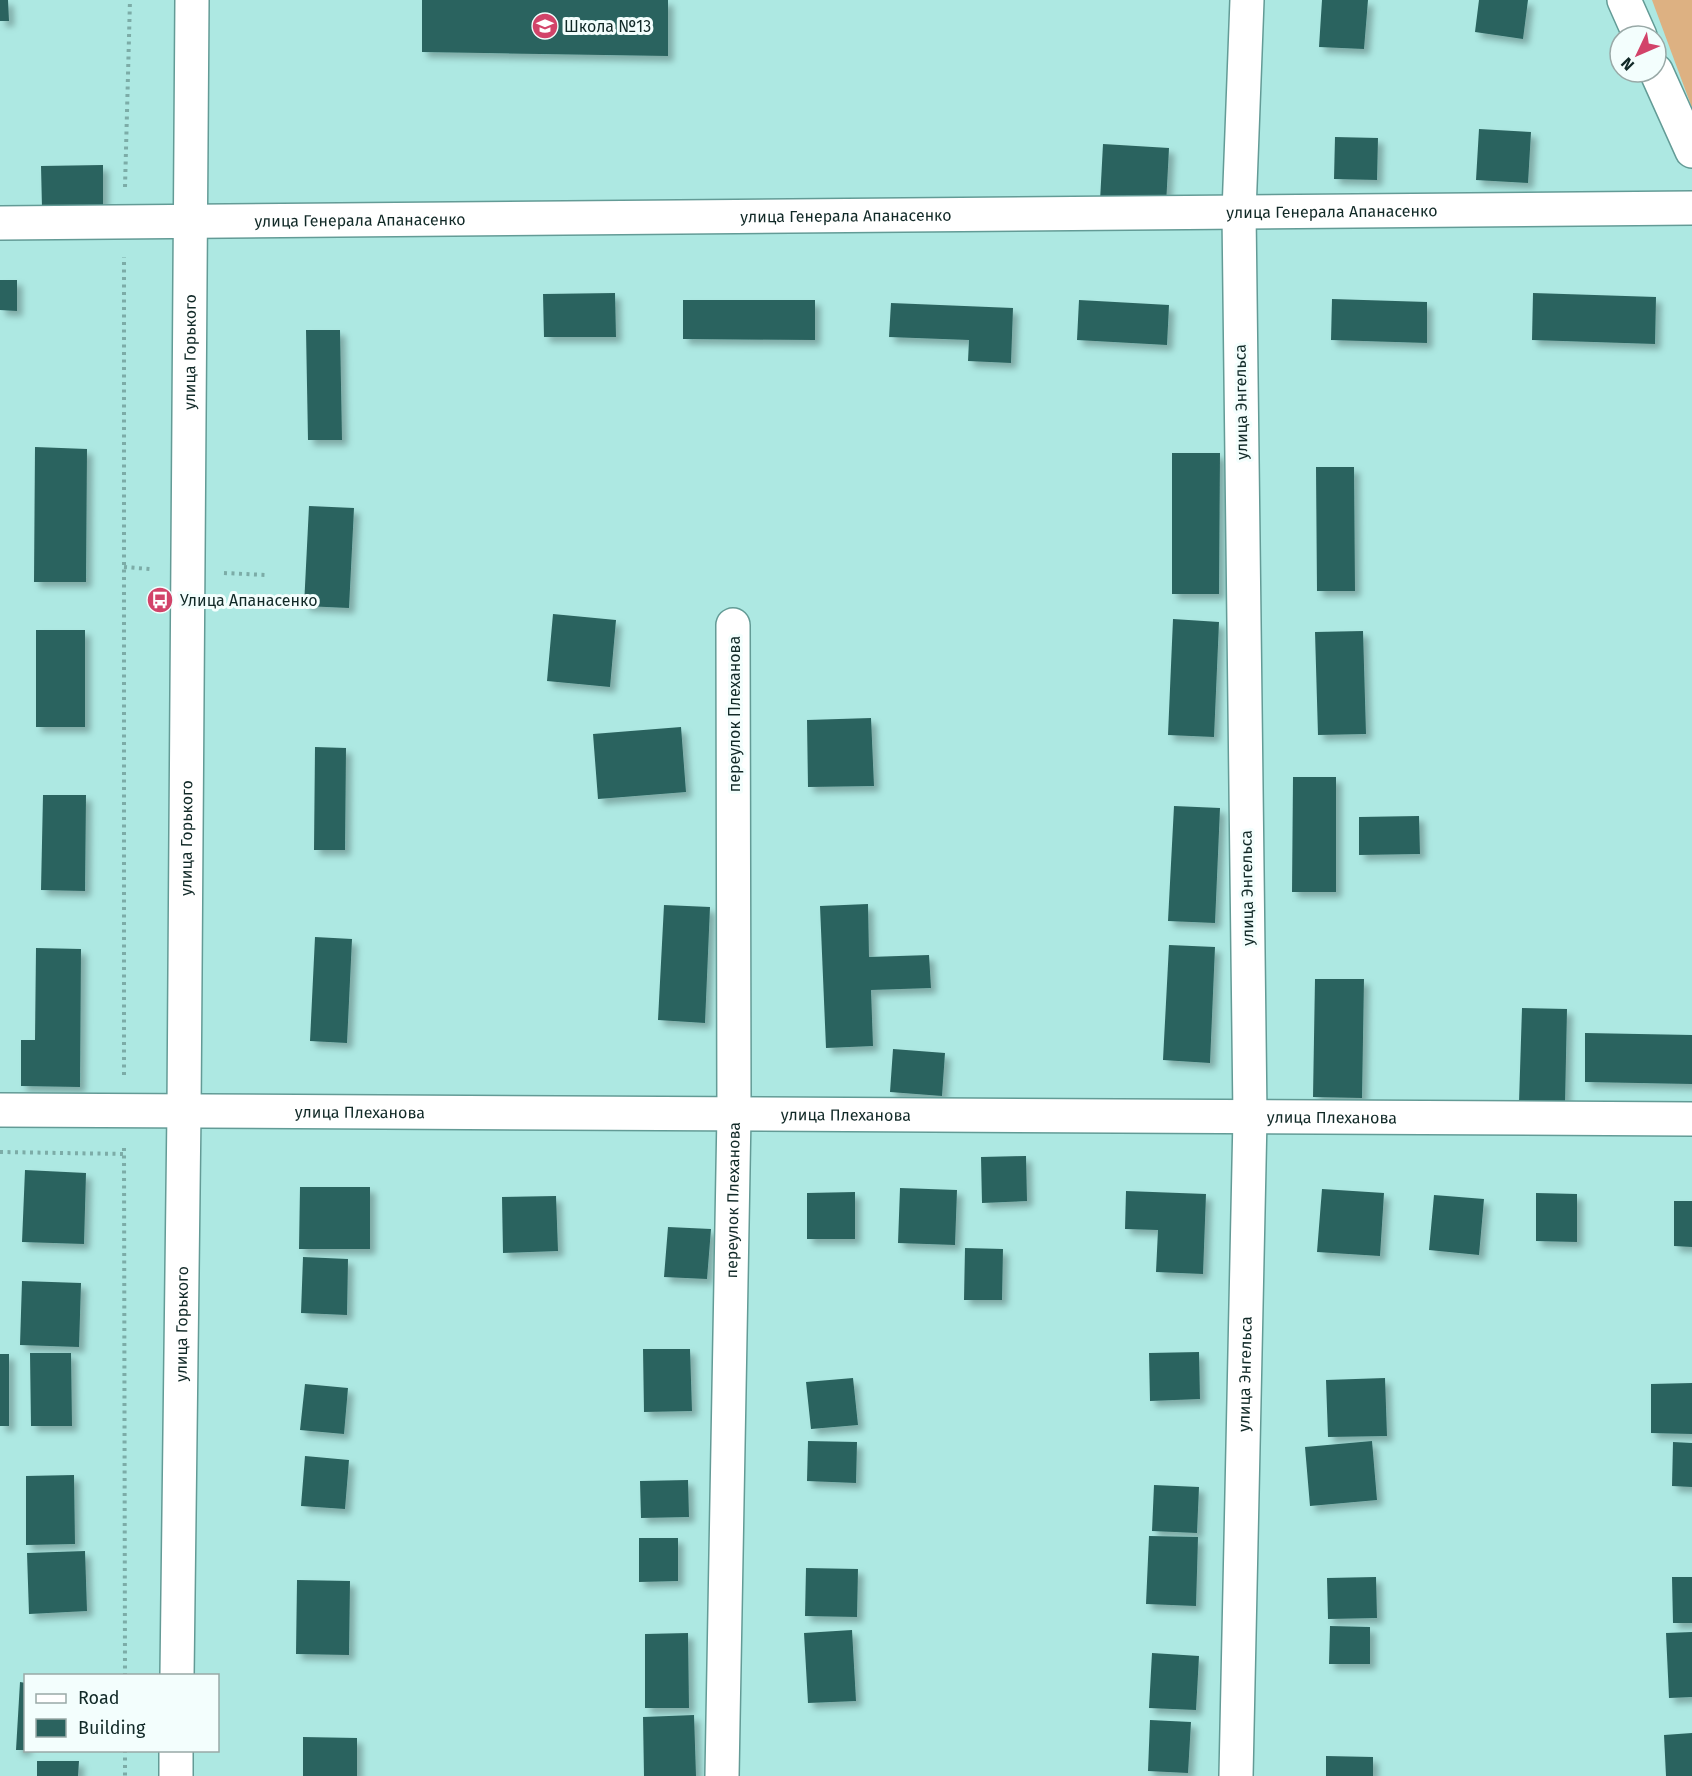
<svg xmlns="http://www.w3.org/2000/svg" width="1692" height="1776" font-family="'Fira Sans',sans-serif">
<defs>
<filter id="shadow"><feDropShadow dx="5.5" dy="5.5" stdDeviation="3" flood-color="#0004"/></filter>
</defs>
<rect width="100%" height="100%" fill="#ade8e2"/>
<path fill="#ddb182" d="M1652,0H1692V108Z"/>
<path fill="#2b635f" filter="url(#shadow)" d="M0,0H8L9,21H0Z
M422,0H668V56L422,52Z
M1322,0H1368L1364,49L1319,47Z
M1479,0H1528L1523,39L1475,32Z
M1479,129L1531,132L1528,183L1476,180Z
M1335,137L1378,138L1377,180L1334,179Z
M1103,144L1169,148L1166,205L1100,201Z
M103,165V208H42L41,166Z
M0,280H17V311L0,310Z
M615,293L616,337H544L543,294Z
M1533,293L1656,297L1655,344L1532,340Z
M1332,299L1427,302V343L1331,340Z
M683,300H815V340L683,339Z
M1079,300L1169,305L1167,345L1077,340Z
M891,303L1013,308L1011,363L968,361L969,340L889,337Z
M306,330H340L342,440H308Z
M35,447L87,449L86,582H34Z
M1172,453H1220L1219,594H1172Z
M1316,467H1354L1355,591H1317Z
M309,506L354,508L349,608L304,606Z
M553,614L616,620L610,687L547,681Z
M1173,619L1219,622L1214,737L1168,735Z
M36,630H85V727H36Z
M1363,631L1366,734L1318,735L1315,632Z
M871,718L874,786L808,787L807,720Z
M681,727L686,792L598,799L593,734Z
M315,747L346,748L345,850H314Z
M1293,777H1336V892H1292Z
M43,795H86L85,891L41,890Z
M1174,806L1220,808L1215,923L1168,921Z
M1419,816L1420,854L1359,855V817Z
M868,904L869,957L929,955L931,988L871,990L873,1046L826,1048L820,906Z
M664,905L710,907L705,1023L658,1020Z
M315,937L352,939L347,1043L310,1041Z
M1169,945L1215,947L1210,1063L1163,1060Z
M36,948L81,949L80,1087L21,1086V1040H35Z
M1315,979H1364L1362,1098L1313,1097Z
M1522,1008L1567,1009L1565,1104L1519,1103Z
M1585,1033L1692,1035V1084L1585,1082Z
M893,1049L945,1053L942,1096L890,1092Z
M1026,1156L1027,1201L982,1203L981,1157Z
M25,1170L86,1173L84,1244L22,1242Z
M300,1187H370V1249H299Z
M900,1188L957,1190L955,1245L898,1243Z
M1322,1189L1384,1193L1380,1256L1317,1252Z
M1126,1191L1206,1194L1203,1274L1156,1272L1158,1230L1125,1229Z
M855,1192V1239H807V1193Z
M1536,1193L1577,1194V1242L1536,1241Z
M1434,1195L1484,1199L1479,1255L1429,1250Z
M556,1196L558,1251L503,1253L502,1197Z
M1674,1201H1692V1247L1674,1246Z
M668,1227L711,1229L707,1279L664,1277Z
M965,1248L1003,1249L1002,1300H964Z
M303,1257L348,1259L347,1315L301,1313Z
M22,1281L81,1283L79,1347L20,1345Z
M643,1349H690L692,1411L644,1412Z
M1199,1352L1200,1399L1150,1401L1149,1353Z
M30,1353H71L72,1426H31Z
M0,1354H9V1426H0Z
M853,1378L858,1425L811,1429L806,1382Z
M1385,1378L1387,1436L1328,1437L1326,1380Z
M1692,1383V1434L1651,1433V1384Z
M305,1384L348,1388L344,1434L300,1430Z
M808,1441L857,1442L856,1483L807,1481Z
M1372,1441L1377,1500L1310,1506L1305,1447Z
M1673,1442L1692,1443V1487L1672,1486Z
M305,1456L349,1460L345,1509L301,1506Z
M74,1475L75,1544L26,1545V1476Z
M688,1480L689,1517L641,1518L640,1481Z
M1154,1485L1199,1487L1197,1533L1152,1531Z
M1149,1536L1198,1537L1196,1606L1146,1604Z
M639,1538H678V1581L639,1582Z
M85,1551L87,1611L29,1614L27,1553Z
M806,1568L858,1569L857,1617L805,1616Z
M1376,1577L1377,1618L1328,1619L1327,1578Z
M1672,1577H1692V1623H1673Z
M297,1580L350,1581L349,1655L296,1654Z
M1330,1626L1370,1627V1664H1329Z
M852,1630L856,1701L808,1703L804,1633Z
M1692,1632V1697L1669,1698L1666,1633Z
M688,1633L689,1708H645V1634Z
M1152,1653L1199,1656L1196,1710L1149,1708Z
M20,1682L26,1683V1750H16Z
M694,1715L696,1776H644L643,1717Z
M1150,1720L1191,1722L1188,1773L1148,1771Z
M1692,1733V1776H1666L1664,1735Z
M303,1737L357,1738V1776H303Z
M1326,1756L1373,1757V1776H1326Z
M37,1761H79L78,1776H37Z"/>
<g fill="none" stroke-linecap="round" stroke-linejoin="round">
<defs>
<g id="minor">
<path d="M1624,0L1640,36"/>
<path d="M1656,71L1692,151"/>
<path id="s1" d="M0,223L1692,208"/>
<path id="s2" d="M0,1110L1692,1119"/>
<path id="s3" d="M177,1676L184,1111L192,0"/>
<path d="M176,1776V1750"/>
<path id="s4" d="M722,1776L734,1114L733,625"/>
<path id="s5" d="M1236,1776L1250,1117L1239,212L1247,0"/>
</g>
</defs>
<use href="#minor" stroke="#639b96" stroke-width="36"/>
<path stroke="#7caca7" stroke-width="4" stroke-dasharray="3 4.5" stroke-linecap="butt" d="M125,187L130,0
M124,567L150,569
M224,573L265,575
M124,1075V257
M124,1148L125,1676
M0,1152L124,1154
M125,1750V1776"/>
<use href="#minor" stroke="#fff" stroke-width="33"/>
</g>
<defs>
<symbol id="school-disc" viewBox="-11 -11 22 22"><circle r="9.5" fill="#d24369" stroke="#f3fefd"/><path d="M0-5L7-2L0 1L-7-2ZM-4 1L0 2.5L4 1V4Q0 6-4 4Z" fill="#fff"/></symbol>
<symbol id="bus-disc" viewBox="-11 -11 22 22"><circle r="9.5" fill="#d24369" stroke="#f3fefd"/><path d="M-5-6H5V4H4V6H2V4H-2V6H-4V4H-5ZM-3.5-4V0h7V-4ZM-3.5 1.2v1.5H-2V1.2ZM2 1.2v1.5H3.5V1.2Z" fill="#fff"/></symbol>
</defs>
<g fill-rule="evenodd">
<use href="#school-disc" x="530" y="11" width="30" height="30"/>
<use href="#bus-disc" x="145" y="585" width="30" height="30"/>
</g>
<g text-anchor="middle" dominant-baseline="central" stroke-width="6" stroke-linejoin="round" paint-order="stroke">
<g font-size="16" fill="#112927" stroke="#f3fefd" text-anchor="start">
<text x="564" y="26">Школа №13</text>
<text x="180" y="600">Улица Апанасенко</text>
</g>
<g font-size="16" fill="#112927" stroke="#f3fefd">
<text stroke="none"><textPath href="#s1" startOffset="1332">улица Генерала Апанасенко</textPath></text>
<text stroke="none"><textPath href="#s1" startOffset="846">улица Генерала Апанасенко</textPath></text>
<text stroke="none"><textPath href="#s1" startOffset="360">улица Генерала Апанасенко</textPath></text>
<text stroke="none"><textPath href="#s3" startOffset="1324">улица Горького</textPath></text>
<text transform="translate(1241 402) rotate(-91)">улица Энгельса</text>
<text transform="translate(734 714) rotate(-90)">переулок Плеханова</text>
<text stroke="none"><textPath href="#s3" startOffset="838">улица Горького</textPath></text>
<text transform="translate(1247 888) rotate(-91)">улица Энгельса</text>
<text stroke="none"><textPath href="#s2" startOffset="360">улица Плеханова</textPath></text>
<text stroke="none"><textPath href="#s2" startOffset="846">улица Плеханова</textPath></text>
<text stroke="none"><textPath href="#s2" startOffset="1332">улица Плеханова</textPath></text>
<text stroke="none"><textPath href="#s4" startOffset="576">переулок Плеханова</textPath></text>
<text stroke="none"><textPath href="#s3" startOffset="352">улица Горького</textPath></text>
<text stroke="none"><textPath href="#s5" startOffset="402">улица Энгельса</textPath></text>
</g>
</g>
<rect x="24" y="1674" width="195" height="78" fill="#f3fefd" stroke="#99a9a7" stroke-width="1.5"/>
<rect x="36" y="1694" width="30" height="9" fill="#ffffff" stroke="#99a9a7" stroke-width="1.5"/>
<text x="78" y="1704" font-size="18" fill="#112927">Road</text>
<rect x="36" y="1719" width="30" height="18" fill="#2b635f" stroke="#99a9a7" stroke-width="1.5"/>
<text x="78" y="1734" font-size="18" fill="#112927">Building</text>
<g transform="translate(1638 54) rotate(226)"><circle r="28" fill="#f3fefd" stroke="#99a9a7" stroke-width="1.5"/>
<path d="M0-4.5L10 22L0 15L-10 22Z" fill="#d24369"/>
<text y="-9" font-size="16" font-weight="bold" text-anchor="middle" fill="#112927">N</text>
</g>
</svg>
